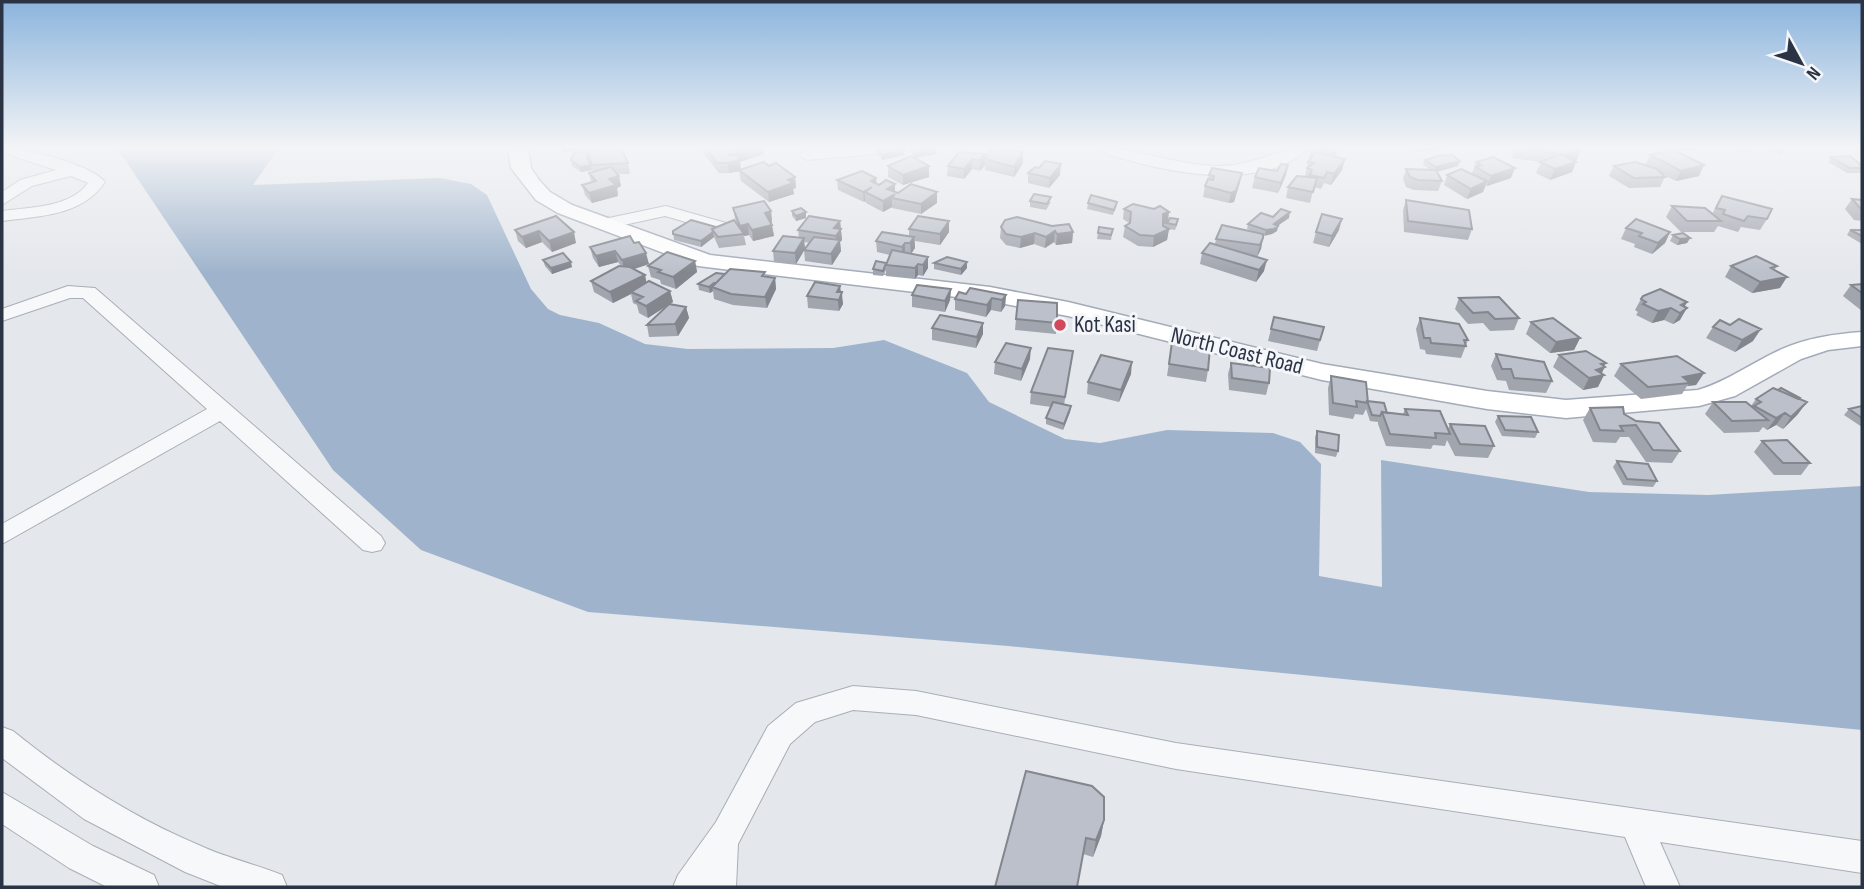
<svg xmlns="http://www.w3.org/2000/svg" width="1864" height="889" font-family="'Sofia Sans Condensed',sans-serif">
<rect width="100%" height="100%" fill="#e4e7ec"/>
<path fill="#9fb4cc" d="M117,148H279L253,185L440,178L471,184L487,195L531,289L548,309L560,315L599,323L645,344L688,349L833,348L884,340L967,373L989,402L1065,439L1100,443L1167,430L1273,433L1300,442L1321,464L1319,576L1382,587L1381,460L1589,492L1708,495L1862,486V730L1008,646L588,612L421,550L333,470Z"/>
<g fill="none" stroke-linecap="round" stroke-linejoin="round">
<defs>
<path id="minor" d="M2,148C24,148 91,164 105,182C82,216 40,216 2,221V211C30,207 70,208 88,183L71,176L32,186L2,205V192L20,180L56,170L12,156Z
M828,148H894L887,153L807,160L799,155L807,150Z
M1098,148C1139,148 1178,166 1220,166C1252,166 1278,148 1308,148C1268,189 1181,175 1132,161C1121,158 1106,156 1098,148Z
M666,206L726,223L729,227L720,232L665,216L610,228L601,223L604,219Z
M68,286L95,288L381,536L385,543L381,550L372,552L363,550L220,421L2,544V524L207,409L83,298H70L2,321V309Z
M853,686L916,691L1176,743L1862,841V873L1660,842L1680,887H1646L1625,837L1176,769L916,715L853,710L815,722L790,744L738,844L736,887H673L678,875L716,822L768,726L796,703Z
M2,727L13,731C71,778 132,817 201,846C227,858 255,864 282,875L287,887H223L185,872L84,819L2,758Z
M2,792L93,846L154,875L159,887H107L69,868L2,824Z"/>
<path id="major" d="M508,148H528L531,168L539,180L550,192L572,205L710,255L990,287L1068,302L1322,364L1487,391L1566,400L1698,390C1728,381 1753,362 1782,349C1807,338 1834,334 1862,332V346L1828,350L1801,359L1735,396L1699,406L1566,418L1487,409L1322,380L1068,316L990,301L698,266L558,213L536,200L511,168Z"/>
</defs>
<use href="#minor" stroke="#a9aeb7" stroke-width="2"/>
<use href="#major" stroke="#a3abb8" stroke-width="3"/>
<use href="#minor" fill="#f7f8fa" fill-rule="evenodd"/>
<use href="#major" fill="#fff" fill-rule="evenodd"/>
</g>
<path fill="#a1a5ae" d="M703,148H763L764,154L740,162L741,170L769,166L795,177L796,188L793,189L794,194L769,202L741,181L739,171L729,173H719L703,153Z
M875,148H903L904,155L882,160L875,152Z
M908,148H936V154L915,158Z
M1311,148H1338L1334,157L1345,159L1342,170L1331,185L1324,183L1321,189L1314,187L1310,203L1286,198L1288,187L1305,177L1308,162L1311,158H1309Z
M1413,148H1454L1417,152Z
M1514,148H1575L1580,151L1572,172L1550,180L1536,173L1541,162L1512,158Z
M1679,148H1697L1696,150H1681Z
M1734,148H1751L1744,152Z
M1768,148H1784L1781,154L1767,150Z
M574,152L628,163L630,174H618L621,186L617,188L618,196L592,203L585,195L582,185L591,182L589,173L593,172L589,159V161L592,170L581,172L572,166L571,160Z
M1023,152V163L1014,177L985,170V165L980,171L972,169L964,179L947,176L948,166L985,154V159Z
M1650,155L1699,176L1676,181L1663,175L1665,177L1660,187L1629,188L1609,176L1614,166L1645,165Z
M1831,157L1862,166V171L1861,173H1847L1828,162Z
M1425,160L1458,166L1437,172L1442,181L1438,191L1414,190L1406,187L1403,179L1406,169H1430L1423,165Z
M1476,162L1511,178L1487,186L1486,185L1483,192L1467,199L1444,185L1447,175H1473V173H1472Z
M1288,165L1286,175L1278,193L1252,188L1255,177L1277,171Z
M888,166L929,177L903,185L888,177Z
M1028,173L1060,175L1049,188L1028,183Z
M1209,175L1240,183L1234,202L1229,203L1203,197L1205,186Z
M837,180L876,183L895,193L937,203L921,214L892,208V207L883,212L866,203L865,201L864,202L838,190Z
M1722,196L1767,219L1760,230L1741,227L1738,232L1718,226L1714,232H1681L1666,217L1672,206L1712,214Z
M1852,199L1862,200V221L1854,220L1845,209Z
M1406,200L1472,229L1468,240L1404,232L1403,210Z
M1030,201L1051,202L1046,210L1030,207Z
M1117,202L1113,215L1087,209L1088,203Z
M733,208L771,211L772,222L771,223L774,236L753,241L749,235L744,236L746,245L719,248L714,237L701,247L674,240L673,231L716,227L736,223Z
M1124,209L1168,222L1177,225L1175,230L1169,229L1167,240L1153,247L1138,246L1123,237L1125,226L1129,224V223L1123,219Z
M792,211L806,218L796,221L792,216Z
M556,216L576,243L552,252L542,242L526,248L518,241L515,230Z
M1273,217L1289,218L1278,225L1277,231L1272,234L1263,235L1261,249L1257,257L1264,271L1256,282L1200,264L1202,253L1215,244L1216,239L1254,232L1247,229L1248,224Z
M840,221L842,240L840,242L841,251L832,265L805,261L804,250L810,243L804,242L805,249L796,264L774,262L773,251L799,238L798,230Z
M949,221V232L940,245L915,241V248L911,254L928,257V268L923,276L918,275L915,279L886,276V270L883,276L873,275V269L886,263L890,255L877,252L876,241L909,236V229Z
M1001,227L1073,232L1072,243L1056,245L1054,242L1045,248L1034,244L1020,248L1006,245L1000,238Z
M1626,228L1670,232L1665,243L1652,254L1634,247L1635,244L1621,239Z
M1113,229L1111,240L1097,239L1098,233Z
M1339,230L1329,247L1313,243L1316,232Z
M1850,230H1862V244L1847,235Z
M1673,235L1690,238L1687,243L1677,245L1670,241Z
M630,236L649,264L634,269L645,275L646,282L670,291L673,302L670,304L686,307L689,318L678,336L649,337L647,325L668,305L648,318L639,313L637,305L633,303L631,294L613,303L594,292L591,281L621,266L618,262L599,267L593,258L590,247Z
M543,260L572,267L552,274L545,266Z
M695,261L697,272L676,289L661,284L660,280L651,277L648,266Z
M934,263L967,268L961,275L934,269Z
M1731,266H1777L1774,270L1780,288L1752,293L1725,277Z
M725,274L775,278L776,289L767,308L733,305L714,299L713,291L710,293L699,290L698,284Z
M1862,284V311L1843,296L1851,285Z
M951,289L950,300L945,312L912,307V295Z
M841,292H842L843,304L839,311L808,308L807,296Z
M966,294L1006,295L1005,306L1001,312L991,310L986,317L955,310V299Z
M1459,298L1519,318L1514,330L1490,331L1483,323L1468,324L1455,309Z
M1641,299L1684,307L1680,320L1673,324L1664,320L1652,323L1636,315L1638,312L1635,310Z
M1274,317L1324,327L1317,351L1268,341Z
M1420,318L1468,340L1461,358L1426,354L1425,350L1420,349L1416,329Z
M1016,319L1057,323L1056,334L1015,330Z
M1531,322L1580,338L1574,350L1550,353L1526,334Z
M1730,325L1753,341L1735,352L1706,338L1713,327Z
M932,328L983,334L976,348L932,340Z
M1172,342L1208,370L1206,382L1167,376Z
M1073,351L1064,405L1071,406L1070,412L1063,430L1046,424V418L1051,407L1030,404L1031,392Z
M1496,354L1552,381L1546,393L1509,390L1506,381L1497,380L1491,366Z
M1559,355L1604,366L1598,387L1583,390L1553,367Z
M1030,359L1021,381L994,374L995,362Z
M1231,363L1269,383L1266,395L1229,390L1228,374Z
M1621,364L1704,373L1696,385L1687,386L1682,394L1641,399L1614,376Z
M1131,374L1119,402L1087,394L1088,382Z
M1331,376L1367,401L1387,413L1403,414L1405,409L1448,429L1450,424L1494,446L1488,458L1455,456L1447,440L1445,446L1433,445L1431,449L1386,446L1378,424V422L1370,421L1366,409L1363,415L1355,414L1353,419L1329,415L1328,388Z
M1756,399H1799L1798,414L1783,429L1776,425L1767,430L1763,427L1759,432L1724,433L1705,414L1713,402L1751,406Z
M1862,406V427L1844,415L1849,409Z
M1590,408L1624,414L1680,451L1672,463L1646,462L1629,437H1620L1616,443L1593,442L1583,420Z
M1498,416L1538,432L1535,438L1502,436L1495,422Z
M1317,431L1338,451L1336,457L1315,453V437Z
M1762,441L1810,463L1801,475H1774L1754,452Z
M1617,461L1657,481L1653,487L1623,485L1613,467Z
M1104,820L1101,836L1093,857L1083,854L995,887Z"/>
<path fill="#83868d" d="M556,148H594L563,152L562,149Z
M748,148H763L764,154L740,162L741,171L729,173L727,155Z
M1336,148H1338L1336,154L1330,163L1333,153Z
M936,149V154L915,158V153Z
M904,150V155L882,160V155Z
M1580,151L1576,161L1559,165L1564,155Z
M1023,152V163L1014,177V167Z
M985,154V165L980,171V160Z
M972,159V169L964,179V169Z
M1345,159L1342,170L1331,185L1334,174Z
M1460,161L1458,166L1435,172L1436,167Z
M1576,162L1572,172L1550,180L1555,169Z
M1061,164L1060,175L1049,188L1050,178Z
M591,165L592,170L581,172L580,167Z
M1288,165L1286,175L1278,193L1281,183Z
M1704,165L1699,176L1676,181L1681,171Z
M929,166V177L903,185V175Z
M1515,168L1511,178L1487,186L1491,176Z
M1242,173L1234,202L1229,203L1231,193Z
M619,176L621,186L617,188L618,196L592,203L589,193L609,179Z
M795,177L796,188L793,189L794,194L769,202L768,192L788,180Z
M876,178L877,188L865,192V201L864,202L863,192L871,181Z
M1487,181L1483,192L1467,199L1471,189Z
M895,184V195L892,198V207L883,212V201L887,189Z
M937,192V203L921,214V204Z
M771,211L772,222L766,224L765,213Z
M806,212V218L796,221V216Z
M1169,212L1168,222L1162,225L1163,214Z
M1290,212L1289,218L1273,229L1278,226L1277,231L1272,234L1264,236L1266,230Z
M1342,219L1339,230L1329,247L1332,236Z
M840,221L842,240L840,242L841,251L832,265L831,254L837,245L834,228Z
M949,221V232L940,245V234Z
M748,224L749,235L744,236V234H742L740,226Z
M772,225L774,236L753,241L752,230Z
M1169,229L1167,240L1153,247L1154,236Z
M539,231L542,242L526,248L522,237Z
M1055,231L1054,242L1045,248L1046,237Z
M574,232L576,243L552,252L549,241Z
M713,232L714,237L701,247V241Z
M1073,232L1072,243L1056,245L1057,234Z
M1670,232L1665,243L1652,254L1658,243Z
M1035,233L1034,244L1020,248L1021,237Z
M914,237L915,248L911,254L910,243Z
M804,238L805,249L796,264L795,253Z
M1263,238L1261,249L1257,257L1260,245Z
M1690,238L1687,243L1677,245L1680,239Z
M905,243V254L902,258V247Z
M615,251L618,262L599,267L596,256Z
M646,253L649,264L625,272L622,260Z
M928,257V268L923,276V265Z
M1267,260L1264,271L1256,282L1259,270Z
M695,261L697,272L676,289L673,277Z
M571,262L572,267L552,274L551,268Z
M967,262V268L961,275V269Z
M918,264V275L915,279V268Z
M645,275L647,286L631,292V294L613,303L610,292Z
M1787,277L1780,288L1752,293L1760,282Z
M775,278L776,289L767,308L765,297Z
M714,283L715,288L712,287L713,291L710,293L709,287Z
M840,286L843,304L839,311L837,292Z
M951,289L950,300L945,312V301Z
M670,291L673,302L648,318L646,306Z
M1006,295L1005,306L1001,312L1002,300Z
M992,298L991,310L986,317L987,305Z
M1687,302L1682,312L1687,308L1680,320L1673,324L1680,313L1681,305Z
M686,307L689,318L678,336L675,324Z
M1671,308L1664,320L1652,323L1658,311Z
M983,323V334L976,348L977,337Z
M1761,329L1753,341L1735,352L1742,340Z
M1580,338L1574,350L1550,353L1556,342Z
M1031,348L1030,359L1021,381L1022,369Z
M1132,362L1131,374L1119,402L1121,390Z
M1606,363L1603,368L1605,367L1600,376L1604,375L1598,387L1583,390L1589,378L1601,364Z
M1704,373L1696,385L1687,386L1690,383L1683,377Z
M1807,402L1798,414L1783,429L1791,417Z
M1071,406L1070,412L1063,430L1064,424Z
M1785,413L1776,425L1767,430L1776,418Z
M1104,820L1101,836L1093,857L1096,840Z"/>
<path fill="#bbc0ca" stroke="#83868d" stroke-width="2" d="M602,148H621L628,163L592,165L587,151Z
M706,148H748L727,155H737L740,160L727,163H717Z
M877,148H903L904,150L882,155Z
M911,148H936V149L915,153Z
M992,148H997L1023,152L1014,167L985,159Z
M1316,148H1336L1333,153Z
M1523,148H1575L1580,151L1564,155Z
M1674,150L1704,165L1681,171L1650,155Z
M574,152H588V154L587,157L591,165L580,167L571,160Z
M959,152L985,154L980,160L972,159L964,169L948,166Z
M1316,152L1345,159L1334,174L1327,172L1324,178L1310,175L1312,170L1307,168L1314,163L1308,162Z
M1561,154L1576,162L1555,169L1540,162Z
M1452,155L1460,161L1436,167L1425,160L1438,156Z
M911,156L929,166L903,175L888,166Z
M1850,156L1862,166V168H1850L1831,157Z
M1493,157L1515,168L1491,176L1476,167L1481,165L1476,162Z
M1045,161L1061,164L1050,178L1028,173L1035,167L1039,168Z
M764,162L769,166L776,163L795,177L788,180L793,183L768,192L739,170Z
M1635,162L1657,169L1665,177L1634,178L1614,166Z
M1281,164L1288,165L1281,183L1255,177L1259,168L1277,171Z
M611,167L619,176L609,179L616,185L589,193L582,185L596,181L589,173Z
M1212,168L1242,173L1236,191L1231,193L1205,186L1208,179L1213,180L1214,176L1209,175Z
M1406,169L1436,170L1442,181L1418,180L1410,177Z
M1461,169L1487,181L1471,189L1447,175Z
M862,171L876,178L871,181L879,185L886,180L895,184L887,189L898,193L911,184L937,192L921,204L892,198L895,194L883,201L865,192L872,187L863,192L837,180Z
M1297,176L1317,178L1313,192L1288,187Z
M1034,194L1051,197L1047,204L1030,201Z
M1091,195L1117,202L1114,210L1088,203Z
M1722,196L1772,209L1767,219L1748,216L1744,221L1723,214L1725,210L1716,208Z
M1852,199L1862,200V209H1861Z
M1406,200L1469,210L1472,229L1408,221Z
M764,201L771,211L765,213L772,225L752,230L748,224L740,226L733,208Z
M1133,204L1154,209L1160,206L1169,212L1163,214V226L1169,229L1154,236L1140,235L1125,226L1130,223L1131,212L1124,209Z
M1672,206L1705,208L1721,221H1687Z
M801,208L806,212L796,216L792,211Z
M1281,209L1290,212L1274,224L1278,226L1274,229L1266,230L1248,224L1261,213L1273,217Z
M1322,214L1342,219L1332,236L1316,232Z
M556,216L574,232L549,241L539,231L522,237L515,230Z
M809,216L840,221L834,228L841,229L836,236L798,230Z
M918,216L949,221L940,234L909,229Z
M1017,217L1052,226L1069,224L1073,232L1057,234L1055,231L1046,237L1035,233L1021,237L1006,234L1001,227L1005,220Z
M1170,218L1178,219L1176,225L1167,223Z
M1636,219L1670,232L1658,243L1639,236L1642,233L1626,228Z
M691,220L716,227L712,229L713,232L701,241L673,234V231Z
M734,220L744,234L718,237L712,229Z
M1222,225L1263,234V238L1260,245L1216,239Z
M1099,227L1113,229L1111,235L1098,233Z
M1850,230H1862V236Z
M882,232L914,237L910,243H905L902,247L876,241Z
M1683,233L1690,238L1680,239L1673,235Z
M630,236L634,243L639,242L646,253L622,260L615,251L596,256L590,247Z
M783,236L804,238L795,253L773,251Z
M814,237L840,240L831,254L804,250Z
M1210,243L1267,260L1259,270L1202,253Z
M892,250L928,257L923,265L918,264L915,268L886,265Z
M667,252L695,261L673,277L658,272L661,270L648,266Z
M563,253L571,262L551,268L543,260Z
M1756,256L1777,266L1771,268L1787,277L1760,282L1731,266Z
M947,257L967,262L961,269L934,263Z
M876,261L886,263L883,271L873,269Z
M619,266L630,267L645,275L610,292L591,281Z
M730,269L765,272L762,276L775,278L765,297L731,294L712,287Z
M716,273L725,274L716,283H714L709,287L698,284Z
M649,281L670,291L646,306L636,301L643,297L631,292Z
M815,282L840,286L837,292H842L839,300L807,296Z
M1862,284V293L1851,285Z
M917,285L951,289L945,301L912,295Z
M970,288L1006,295L1002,300L992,298L987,305L955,299L959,292L966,294Z
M1660,289L1687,302L1681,305L1687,308L1680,313L1671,308L1658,311L1643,304L1646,302L1641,299L1643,296Z
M1499,297L1519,318L1495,319L1488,312L1473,313L1459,298Z
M1018,300L1057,303V323L1016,319Z
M669,304L686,307L675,324L647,325Z
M940,315L983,323L977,337L932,328Z
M1274,317L1324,327L1320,340L1271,329Z
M1420,318L1459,324L1468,340H1464L1466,346L1431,343L1430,338H1424Z
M1553,318L1580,338L1556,342L1531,322Z
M1739,319L1761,329L1742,340L1713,327L1720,320L1730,325Z
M1172,342L1210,348L1208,370L1169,364Z
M1006,343L1031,348L1022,369L995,362Z
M1048,348L1073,351L1065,397L1031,392Z
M1586,351L1606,363L1601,364L1605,367L1596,370L1604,375L1589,378L1559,355Z
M1496,354L1544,362L1552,381L1514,378L1511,369H1502Z
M1101,355L1132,362L1121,390L1088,382Z
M1677,356L1704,373L1683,377L1690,383L1648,387L1621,364Z
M1231,363L1270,368L1269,383L1232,378Z
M1331,376L1366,382L1368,403L1356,401L1357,407L1333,403Z
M1773,388L1807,402L1791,417L1785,413L1776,418L1754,406L1761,402L1756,399Z
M1781,388L1800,398L1798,399L1778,390Z
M1367,401L1384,403L1387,413L1382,412L1380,416L1372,415Z
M1053,402L1071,406L1064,424L1046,418Z
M1713,402H1746L1768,420L1732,421Z
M1862,406V418L1849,409Z
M1623,407L1624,414L1636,421L1659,423L1680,451L1653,450L1636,425L1620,426L1623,431L1600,430L1590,408Z
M1405,409L1440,411L1450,434L1435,433L1436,438L1390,434L1382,412L1408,415Z
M1498,416L1531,417L1538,432L1505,430Z
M1450,424L1485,426L1494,446L1460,444Z
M1317,431L1339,435L1338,451L1317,447Z
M1787,440L1810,463H1783L1762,441Z
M1617,461L1648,464L1657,481L1627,479Z
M1026,771L1092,786L1104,797V820L1096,840L1086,838L1077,887H995Z"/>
<linearGradient id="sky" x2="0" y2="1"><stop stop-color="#8bb4dd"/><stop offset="0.54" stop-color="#f3f4f6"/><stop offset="1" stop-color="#f3f4f6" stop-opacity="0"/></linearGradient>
<rect width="1864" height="273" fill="url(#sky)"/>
<circle fill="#d1495b" stroke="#f4f6f9" stroke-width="2.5" cx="1060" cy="325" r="7"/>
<g text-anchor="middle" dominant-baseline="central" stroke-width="6" stroke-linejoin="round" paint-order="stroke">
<g font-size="23" fill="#2b3445" stroke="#f4f6f9" text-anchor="start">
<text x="1074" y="325">Kot Kasi</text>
</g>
<g font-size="23" fill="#2b3445" stroke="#f4f6f9">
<text transform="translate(1237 351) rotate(14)">North Coast Road</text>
</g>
</g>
<rect width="1864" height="889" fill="none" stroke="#2b3445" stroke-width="7"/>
<g transform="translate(1801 63) rotate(130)" stroke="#f4f6f9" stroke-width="5" paint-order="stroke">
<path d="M0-5L12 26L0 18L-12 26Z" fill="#2b3445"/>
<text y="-10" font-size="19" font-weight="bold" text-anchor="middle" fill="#2b3445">N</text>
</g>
</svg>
